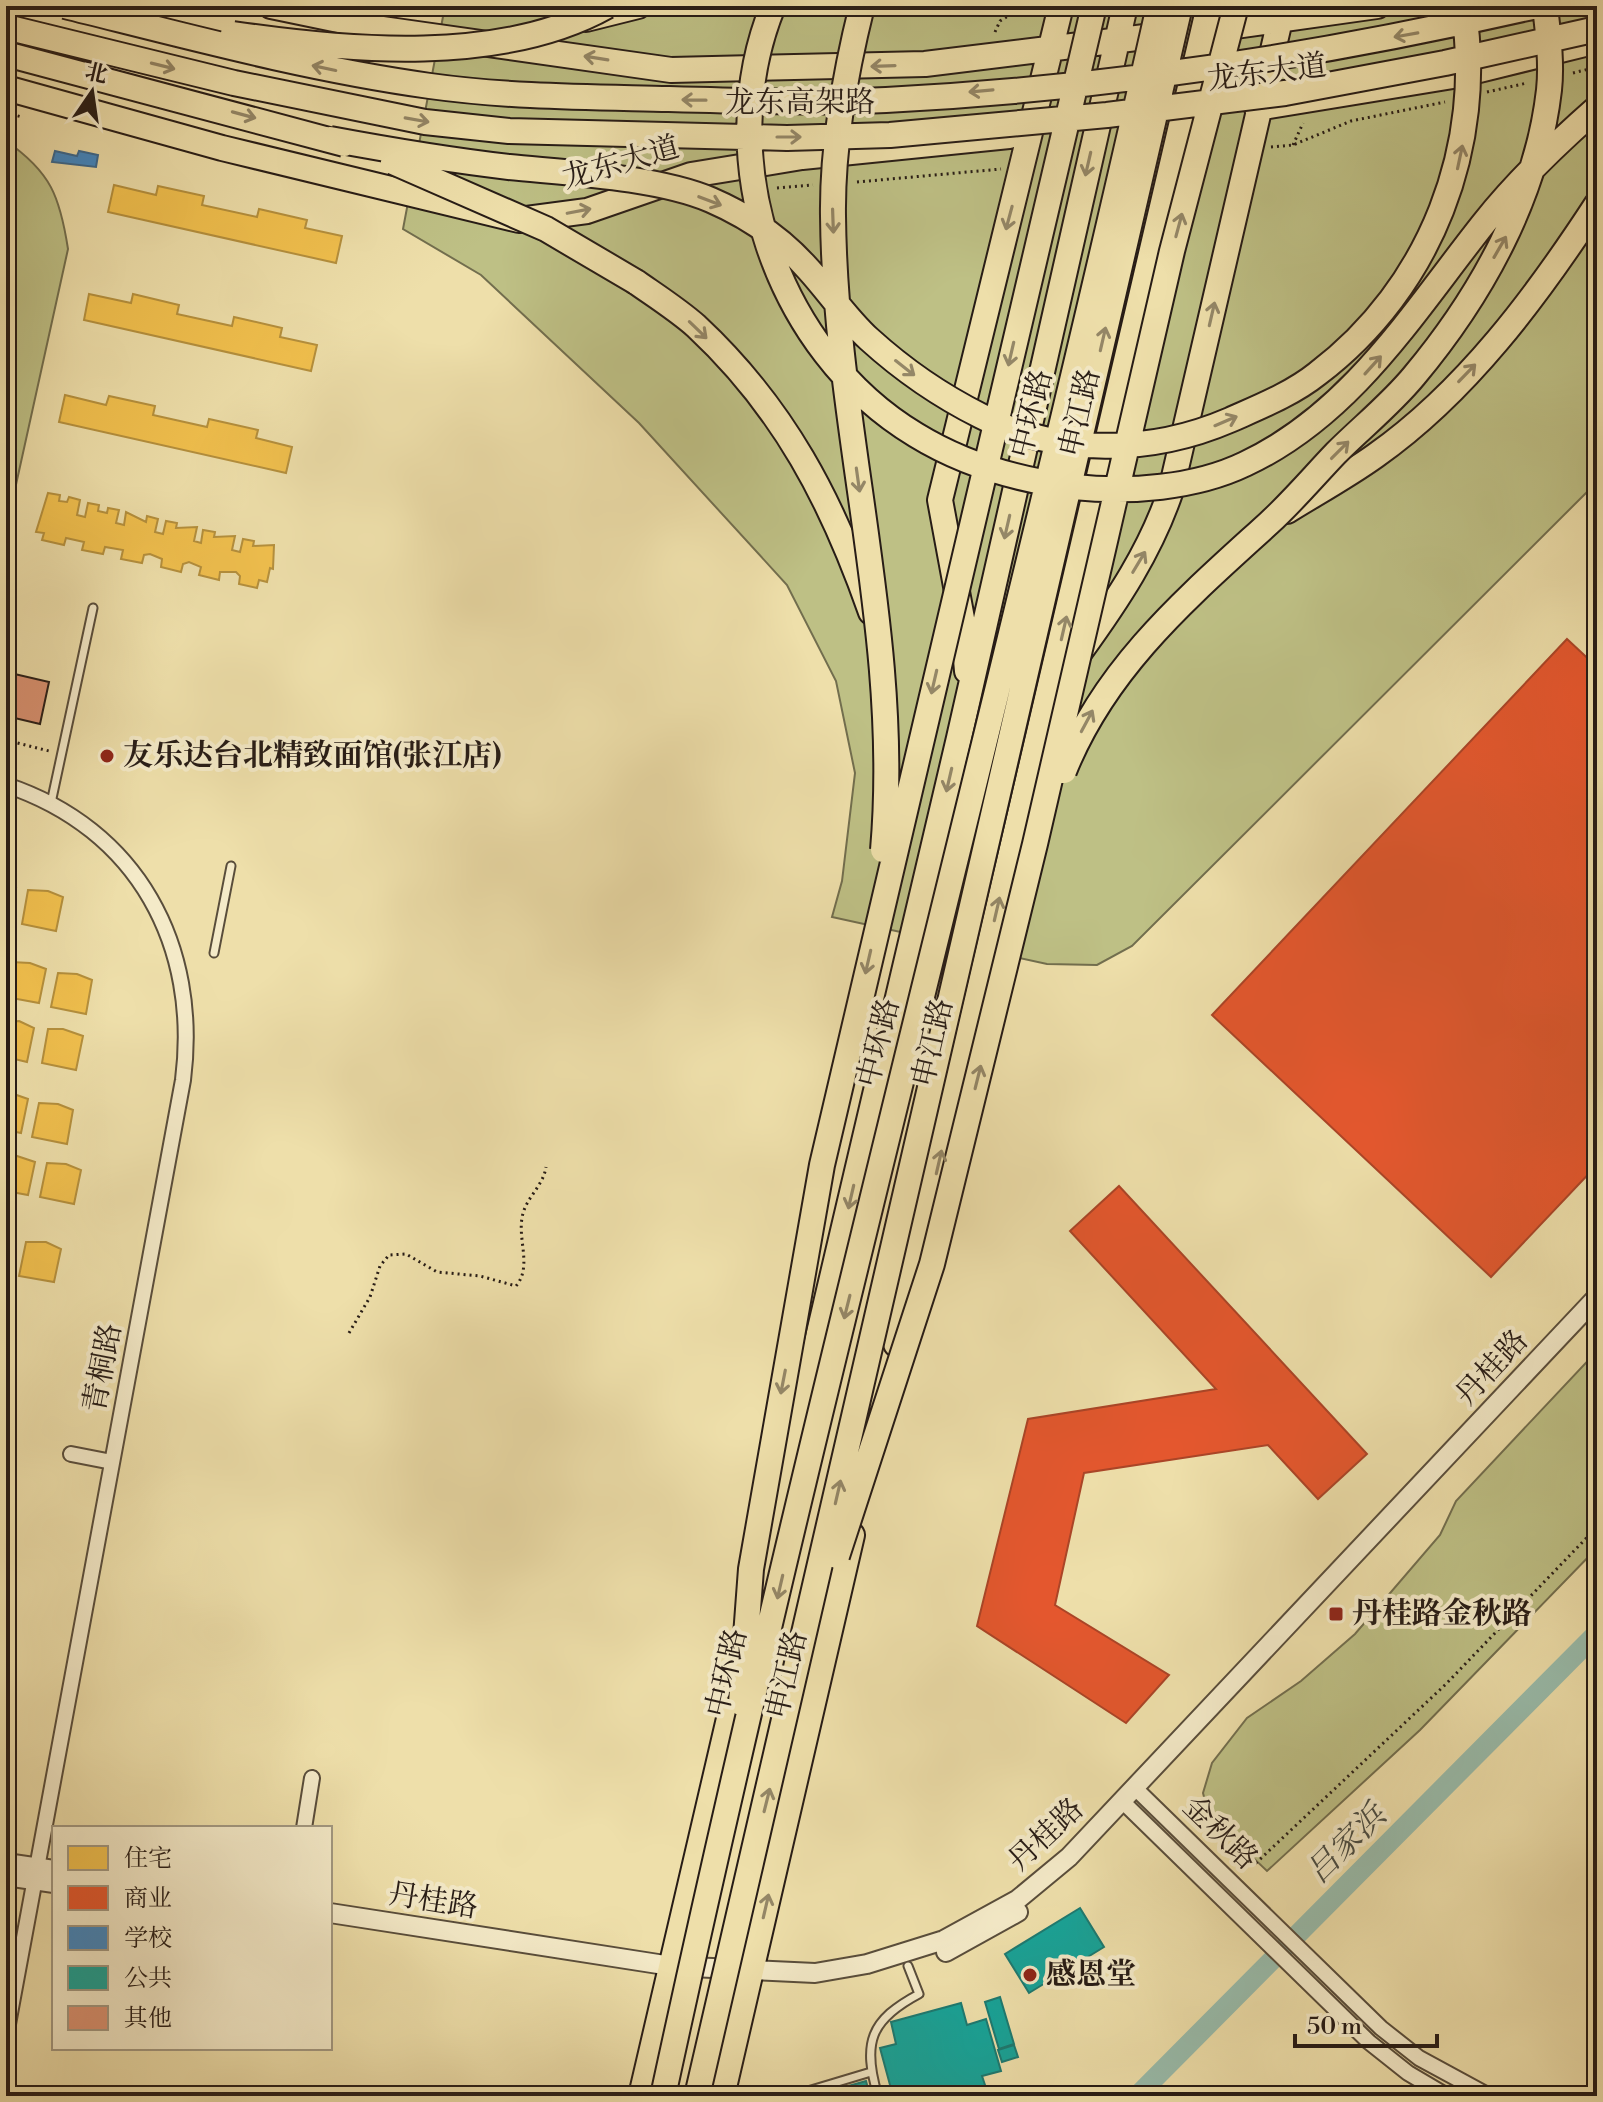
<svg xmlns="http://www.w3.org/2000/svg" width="1603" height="2102" font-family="'Libre Bodoni','Noto Serif SC',serif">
<rect width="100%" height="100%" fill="#eedfaa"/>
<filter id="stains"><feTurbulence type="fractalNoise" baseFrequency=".0025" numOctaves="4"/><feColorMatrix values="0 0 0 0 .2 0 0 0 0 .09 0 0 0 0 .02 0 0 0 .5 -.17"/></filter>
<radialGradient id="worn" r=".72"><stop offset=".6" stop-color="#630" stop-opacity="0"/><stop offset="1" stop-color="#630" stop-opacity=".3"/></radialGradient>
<path fill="#bec085" stroke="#726e4e" stroke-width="2" d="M445,6H1597V482L1132,946L1097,965L1047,964L832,917L842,881L855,773L836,681L787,585L639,423L481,275L403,229Z
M6,141C51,172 60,197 68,249L6,530Z
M1597,1351V1548L1420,1730L1267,1871L1209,1816L1203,1793L1212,1763L1247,1718L1301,1681L1355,1634L1440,1535L1456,1501Z"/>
<path fill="#f2c14e" stroke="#b5903d" stroke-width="2" d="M114,185L156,195L158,186L204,196L202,205L257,217L259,209L307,220L305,228L342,236L336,263L108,212Z
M89,294L131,303L133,294L179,305L177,314L232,326L234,317L282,328L280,337L317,345L311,371L84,320Z
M65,395L106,405L109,396L155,406L153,415L207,427L209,419L258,430L256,438L292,447L286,473L59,422Z
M48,493L60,495L59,501L67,502L69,497L80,500L77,515L85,517L88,503L99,505L98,511L107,513L108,508L119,510L116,523L124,525L126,512L146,522L147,516L158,519L155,532L163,534L166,521L177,523L176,528L197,527L194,541L201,543L203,530L215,532L214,537L235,536L232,550L240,552L243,539L254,541L253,546L274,545L273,569L270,568L267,582L259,580L257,588L239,584L240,576L236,572H220L219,580L199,575L201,567L189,562L183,564L181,572L161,567L162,559L150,554L144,555L142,563L121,559L123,550L105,547L103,554L82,550L84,542L66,538L64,545L42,540L44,533L36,532Z
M6,886L16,888L9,922H6Z
M28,890L48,891L63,897L56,931L22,924Z
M11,962L30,963L46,969L39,1003L6,997Z
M58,973L77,974L92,980L86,1014L51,1007Z
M19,1021L34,1028L27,1062L6,1057V1022Z
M48,1029H63L83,1036L76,1070L42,1063Z
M8,1092L28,1099L21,1133L6,1130Z
M39,1103L58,1104L73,1110L67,1144L32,1137Z
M14,1155L35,1162L28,1195L6,1191V1156Z
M47,1163L66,1164L81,1170L74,1204L40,1197Z
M6,1235L13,1237L7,1271L6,1270Z
M26,1242H46L61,1249L54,1282L19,1276Z"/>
<path fill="#e4572e" stroke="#ab4527" stroke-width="2" d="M1567,639L1597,667V1165L1491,1277L1212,1015Z
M1119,1186L1367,1454L1318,1499L1268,1445L1084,1473L1055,1605L1169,1675L1126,1723L977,1626L1028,1419L1216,1389L1070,1231Z"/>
<path fill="#3f88c5" stroke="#386890" stroke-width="2" d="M55,151L77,156L79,151L98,155L96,167L52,162Z"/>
<path fill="#17a398" stroke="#1c7a71" stroke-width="2" d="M1080,1908L1104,1947L1029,1993L1005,1954Z
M1000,1997L1014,2044L999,2049L985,2002Z
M961,2003L967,2025L986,2019L1001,2071L982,2076L988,2094L893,2096L880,2048L896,2044L891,2022Z
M1014,2045L1018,2057L1002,2062L998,2050Z
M866,2081L870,2096H840L838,2089Z"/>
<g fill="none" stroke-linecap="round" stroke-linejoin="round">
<path stroke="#99bcab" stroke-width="20" d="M1137,2096L1597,1633"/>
</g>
<path fill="#db9272" stroke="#271c16" stroke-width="2" d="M6,672L49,682L40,724L6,716Z"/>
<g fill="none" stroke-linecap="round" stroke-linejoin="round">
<defs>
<path id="service" d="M51,803L93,608
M214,953L231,866
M801,2093L871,2072
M878,2096C862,2043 870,2020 919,1994L908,1966"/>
<path id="minor" d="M6,785C138,829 200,946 183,1080L6,2035
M71,1454L112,1462
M1135,1788L1381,2028L1419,2058L1489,2096
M1122,1801L1369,2042L1408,2073L1447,2096
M304,1828L312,1778"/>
<path id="tertiary" d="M6,1863L54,1870
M6,1876L54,1883
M330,1913L671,1966L815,1973L867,1964L944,1940L1017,1900L1069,1857L1597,1297
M946,1952L1018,1912"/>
<path id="primary" d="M271,6L382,29L671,70L925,64L1169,34
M1214,29L1377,6
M6,88L222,148L519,220L587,211L691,175L802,157L1009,136
M1257,108L1459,75L1597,41
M1080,652C1117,601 1151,550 1171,490L1283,7
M967,671L963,624L940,500L1061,6
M896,1344L1209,6
M755,1605L959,738L1125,6
M641,2096L738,1680
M722,2096L852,1535"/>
<path id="trunk" d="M586,19L638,6
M636,282C656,296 678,310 696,326C784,408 832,501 871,612
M1287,511C1316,493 1347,476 1375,456C1466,392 1537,296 1597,204"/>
</defs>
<use href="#service" stroke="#594d3b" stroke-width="11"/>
<use href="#minor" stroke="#594d3b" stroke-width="18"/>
<use href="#tertiary" stroke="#594d3b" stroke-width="22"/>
<use href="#primary" stroke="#271c16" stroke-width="28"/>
<use href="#trunk" stroke="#271c16" stroke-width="28"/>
<path stroke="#271c16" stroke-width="3" stroke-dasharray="2 4" stroke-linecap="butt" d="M995,32L1000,21L1024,6
M1573,73L1597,67
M1487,92L1527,83
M6,113L22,117
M1293,145L1303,123
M1271,147L1293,145L1351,121L1445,102
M857,182L1001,169
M777,188L813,185
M6,740L49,751
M349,1333L370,1297L380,1266L389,1255L406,1254L437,1272L480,1276L516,1286C532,1267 518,1241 522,1218C525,1198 543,1187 546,1167
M1207,1833L1214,1826L1238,1843L1256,1863L1446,1684L1597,1527"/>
<use href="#service" stroke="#f4eac8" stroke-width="7"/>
<use href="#minor" stroke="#f4eac8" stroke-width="14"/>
<use href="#tertiary" stroke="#f4eac8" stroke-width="18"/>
<use href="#primary" stroke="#eedfaa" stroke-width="24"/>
<use href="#trunk" stroke="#eedfaa" stroke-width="24"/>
<defs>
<path id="trunk-bridge" d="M65,6C186,36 307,69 430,86C509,97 589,97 669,99C741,101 813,103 886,100C1104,89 1323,55 1536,6
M773,6C711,158 775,350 916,435C965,465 1018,480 1074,487C1129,493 1195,488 1245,464C1352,414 1414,311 1484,223C1518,180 1556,144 1597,108
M862,6C845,74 832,145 833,216C835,429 902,636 883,850
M6,27L234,83L425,122L509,131L787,138L890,135L1107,115L1285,93L1445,63L1597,29
M233,34C348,51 502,65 607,6
M6,54L344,144
M330,139C389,150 449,160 509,167C569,173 657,177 711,200C748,216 782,239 809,270C829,292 847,319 869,339C902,369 941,396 981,416C1059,456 1151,454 1230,420C1259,407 1292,394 1317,374C1431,288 1486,145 1463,6
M393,162L546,229L636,282
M1064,771C1106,666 1188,597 1269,523C1293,501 1314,476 1336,453C1362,427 1391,404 1414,376C1481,296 1537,196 1549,90C1552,63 1548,33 1545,6
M837,1556L932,1264L1035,844L1172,251L1236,6
M741,1703L751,1569L822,1165L1094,6
M663,2096C814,1396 1002,704 1159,6
M697,2096L1180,6"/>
</defs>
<use href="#trunk-bridge" stroke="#271c16" stroke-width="28" stroke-linecap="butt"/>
<use href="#trunk-bridge" stroke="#eedfaa" stroke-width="24"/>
</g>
<defs><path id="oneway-shaft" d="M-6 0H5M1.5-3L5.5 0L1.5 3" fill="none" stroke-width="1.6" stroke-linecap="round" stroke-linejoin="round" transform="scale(2)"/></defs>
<g stroke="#948767">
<use href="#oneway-shaft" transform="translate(1406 35) rotate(170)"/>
<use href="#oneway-shaft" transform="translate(596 58) rotate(-171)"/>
<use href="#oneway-shaft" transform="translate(163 66) rotate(14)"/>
<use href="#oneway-shaft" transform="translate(883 66) rotate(178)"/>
<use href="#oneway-shaft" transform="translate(324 68) rotate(-168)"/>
<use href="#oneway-shaft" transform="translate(981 91) rotate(175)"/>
<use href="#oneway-shaft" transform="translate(694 100) rotate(-179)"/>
<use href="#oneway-shaft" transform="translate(244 115) rotate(15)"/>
<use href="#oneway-shaft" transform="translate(417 120) rotate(10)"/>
<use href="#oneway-shaft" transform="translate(789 137)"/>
<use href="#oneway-shaft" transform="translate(1460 157) rotate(-78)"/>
<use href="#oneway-shaft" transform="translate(1088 164) rotate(103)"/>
<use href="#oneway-shaft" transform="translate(710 201) rotate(21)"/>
<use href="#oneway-shaft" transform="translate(579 211) rotate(-11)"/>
<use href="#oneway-shaft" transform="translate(1009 218) rotate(105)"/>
<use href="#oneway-shaft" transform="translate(833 221) rotate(88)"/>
<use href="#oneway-shaft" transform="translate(1179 225) rotate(-75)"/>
<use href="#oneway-shaft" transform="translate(1500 247) rotate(-60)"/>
<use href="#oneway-shaft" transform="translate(1212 314) rotate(-77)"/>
<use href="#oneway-shaft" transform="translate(698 330) rotate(44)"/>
<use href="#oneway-shaft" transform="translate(1103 339) rotate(-77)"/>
<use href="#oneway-shaft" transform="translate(1011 354) rotate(103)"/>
<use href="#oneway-shaft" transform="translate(1373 365) rotate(-48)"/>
<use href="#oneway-shaft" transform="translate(905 368) rotate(38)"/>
<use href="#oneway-shaft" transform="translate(1467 373) rotate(-46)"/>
<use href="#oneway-shaft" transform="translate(1226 421) rotate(-23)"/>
<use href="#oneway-shaft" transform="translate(1340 450) rotate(-45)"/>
<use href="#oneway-shaft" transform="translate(858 480) rotate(82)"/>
<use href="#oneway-shaft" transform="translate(1007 527) rotate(103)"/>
<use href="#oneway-shaft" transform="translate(1139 562) rotate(-59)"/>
<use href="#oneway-shaft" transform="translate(1064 628) rotate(-77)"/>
<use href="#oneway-shaft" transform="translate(934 682) rotate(103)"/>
<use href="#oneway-shaft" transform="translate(1087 721) rotate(-62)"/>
<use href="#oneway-shaft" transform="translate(949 780) rotate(103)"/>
<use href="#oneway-shaft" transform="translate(997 909) rotate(-77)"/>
<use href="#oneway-shaft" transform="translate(868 962) rotate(103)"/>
<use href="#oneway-shaft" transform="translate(978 1077) rotate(-76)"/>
<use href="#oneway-shaft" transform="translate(939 1162) rotate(-77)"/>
<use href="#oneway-shaft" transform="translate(851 1197) rotate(103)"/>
<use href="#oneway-shaft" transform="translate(847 1307) rotate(104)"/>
<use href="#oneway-shaft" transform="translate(783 1382) rotate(101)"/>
<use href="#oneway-shaft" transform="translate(838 1492) rotate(-77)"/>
<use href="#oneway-shaft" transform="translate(780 1587) rotate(103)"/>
<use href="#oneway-shaft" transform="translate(767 1800) rotate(-76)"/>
<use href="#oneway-shaft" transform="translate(766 1906) rotate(-77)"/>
</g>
<g fill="#8f2418" stroke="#f4eac8" stroke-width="3">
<circle cx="107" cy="756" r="8"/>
<rect x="1328" y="1606" width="16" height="16" rx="4"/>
<circle cx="1030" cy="1975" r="8"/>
</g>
<g text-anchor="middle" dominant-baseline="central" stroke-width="8" stroke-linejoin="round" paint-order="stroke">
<g font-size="30" fill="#271c16" stroke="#f4eac8">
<text transform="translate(1267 73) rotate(-7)">龙东大道</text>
<text x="800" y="103">龙东高架路</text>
<text transform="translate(621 163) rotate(-16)">龙东大道</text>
<text transform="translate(1080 413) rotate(-77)">申江路</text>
<text transform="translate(1032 414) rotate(-76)">中环路</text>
<text transform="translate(879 1043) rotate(-76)">中环路</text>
<text transform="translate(933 1043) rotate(-77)">申江路</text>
<text transform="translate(103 1368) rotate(-79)">青桐路</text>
<text transform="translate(1492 1368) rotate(-47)">丹桂路</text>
<text transform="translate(727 1673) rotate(-77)">中环路</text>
<text transform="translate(787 1675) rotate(-77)">申江路</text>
<text transform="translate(1220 1833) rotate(44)">金秋路</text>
<text transform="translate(1046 1835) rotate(-43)">丹桂路</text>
<text transform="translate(433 1901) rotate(9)">丹桂路</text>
</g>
<g font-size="30" font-weight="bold" fill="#271c16" stroke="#f4eac8" text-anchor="start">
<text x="123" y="756">友乐达台北精致面馆(张江店)</text>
<text x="1352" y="1614">丹桂路金秋路</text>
<text x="1046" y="1975">感恩堂</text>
</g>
<g font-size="32" font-style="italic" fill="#494c43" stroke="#f4eac8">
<text transform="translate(1346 1844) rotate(-45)">吕家浜</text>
</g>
</g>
<rect width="1603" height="2102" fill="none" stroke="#eedfaa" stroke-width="32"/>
<rect x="8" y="8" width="1587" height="2086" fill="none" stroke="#271c16" stroke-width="4"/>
<rect x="16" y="16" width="1571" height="2070" fill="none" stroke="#271c16" stroke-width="2"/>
<rect x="52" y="1826" width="280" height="224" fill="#f4eac8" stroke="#a29881" stroke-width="2"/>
<rect x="68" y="1846" width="40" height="24" fill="#f2c14e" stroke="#a29881" stroke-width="2"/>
<text x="124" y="1866" font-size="24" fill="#271c16">住宅</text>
<rect x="68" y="1886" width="40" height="24" fill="#e4572e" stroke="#a29881" stroke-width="2"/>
<text x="124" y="1906" font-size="24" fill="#271c16">商业</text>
<rect x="68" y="1926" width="40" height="24" fill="#3f88c5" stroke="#a29881" stroke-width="2"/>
<text x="124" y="1946" font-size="24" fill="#271c16">学校</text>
<rect x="68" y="1966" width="40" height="24" fill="#17a398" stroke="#a29881" stroke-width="2"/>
<text x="124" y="1986" font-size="24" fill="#271c16">公共</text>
<rect x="68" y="2006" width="40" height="24" fill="#db9272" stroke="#a29881" stroke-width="2"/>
<text x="124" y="2026" font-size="24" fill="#271c16">其他</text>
<g transform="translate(92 92) rotate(13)" stroke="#f4eac8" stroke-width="6" paint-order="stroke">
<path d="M0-6L14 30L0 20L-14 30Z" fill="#271c16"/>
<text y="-12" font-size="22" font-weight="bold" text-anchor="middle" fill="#271c16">北</text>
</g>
<path d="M1295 2034v12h142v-12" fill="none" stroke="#271c16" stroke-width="4"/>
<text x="1307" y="2034" font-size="24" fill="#271c16" stroke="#f4eac8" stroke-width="6" paint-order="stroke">50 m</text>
<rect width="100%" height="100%" filter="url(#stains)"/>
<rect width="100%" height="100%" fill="url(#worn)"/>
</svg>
